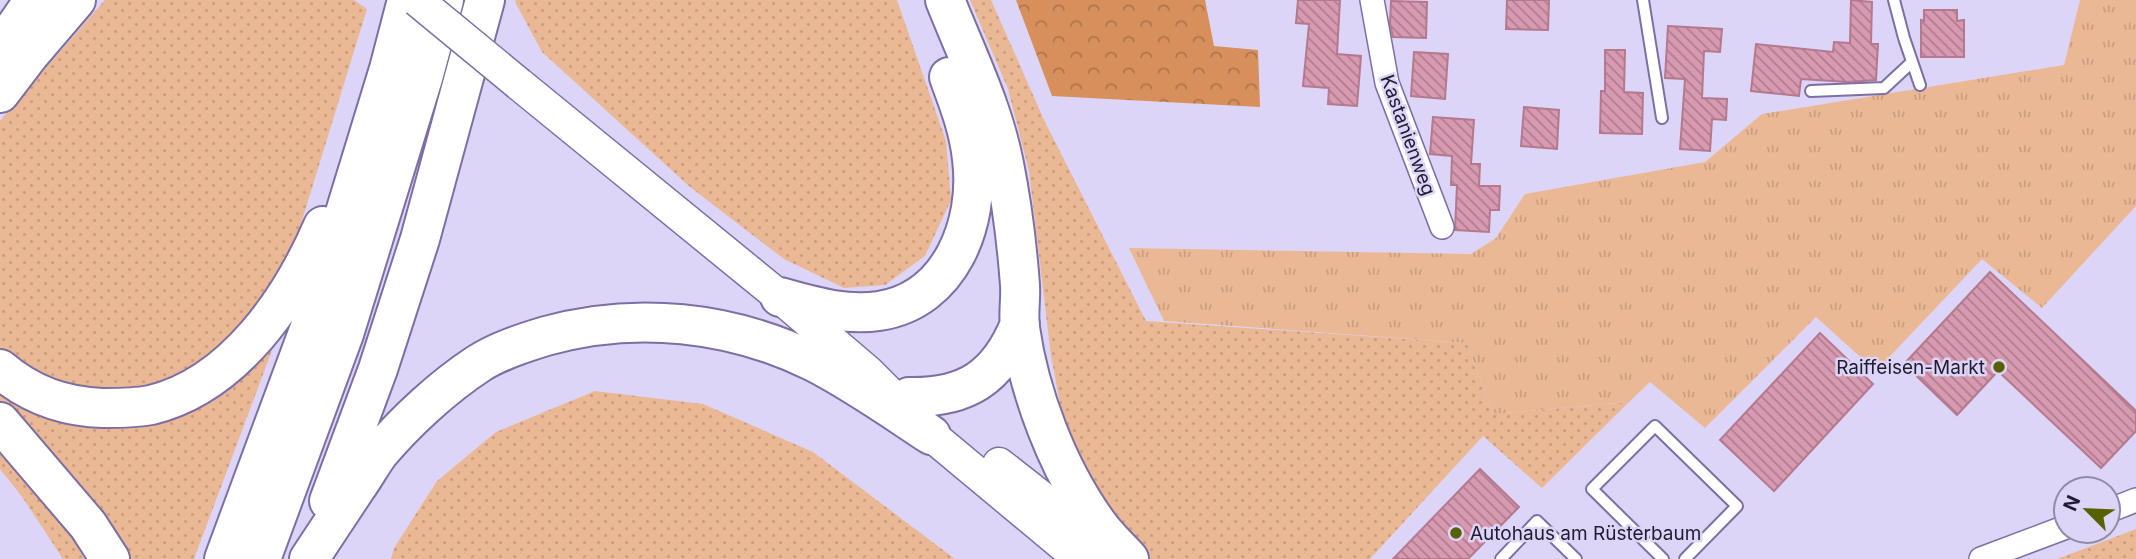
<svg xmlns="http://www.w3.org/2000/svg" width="2136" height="559" font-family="Inter,sans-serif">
<defs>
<pattern id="grass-dots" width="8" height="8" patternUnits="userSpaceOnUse" patternTransform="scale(1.75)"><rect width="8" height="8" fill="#ebb895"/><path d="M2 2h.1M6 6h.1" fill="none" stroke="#c99e81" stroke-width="1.8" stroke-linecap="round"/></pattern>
<pattern id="forest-crowns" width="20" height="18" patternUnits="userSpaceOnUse" patternTransform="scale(1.75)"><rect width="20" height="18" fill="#d7905b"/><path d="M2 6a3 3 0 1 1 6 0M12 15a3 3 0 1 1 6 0" fill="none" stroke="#ae754c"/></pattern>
<pattern id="park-tufts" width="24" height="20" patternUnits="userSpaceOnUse" patternTransform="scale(1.75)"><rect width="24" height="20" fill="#ebb895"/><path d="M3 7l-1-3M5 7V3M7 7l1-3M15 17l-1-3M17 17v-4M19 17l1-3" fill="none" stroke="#c99e81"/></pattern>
<pattern id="building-back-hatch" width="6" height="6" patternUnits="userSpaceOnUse" patternTransform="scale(1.75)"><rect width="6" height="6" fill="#d89ab0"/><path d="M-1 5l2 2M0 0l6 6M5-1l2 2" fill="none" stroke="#af7d90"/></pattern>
</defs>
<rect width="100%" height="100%" fill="#ddd5f7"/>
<path fill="url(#grass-dots)" d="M105,0H354L367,9L296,240L254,320L225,350L155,390L63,391L0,351V121Z
M516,0H897L946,141L951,200L925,256L885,285L844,288L784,259L690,187L542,52L515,2Z
M970,0H991L1045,122L1146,321L1467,343L1493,414L1629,402L1542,488L1483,436L1370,559H1150L1102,504L1066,435L1051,356L1029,171L1008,89Z
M286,313L194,559H123L0,404V387L121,426Z
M595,391L703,404L813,452L955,559H391L394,548L437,481L496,432Z
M0,449L66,524L84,559H63L23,498L0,469Z
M2136,529V559H2057Z"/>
<path fill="url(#forest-crowns)" d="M1016,0H1205L1214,46L1258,50L1260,107L1052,96Z"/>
<path fill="url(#park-tufts)" d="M2080,0H2136V206L2042,308L1982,259L1876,371L1816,317L1705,428L1650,382L1629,402L1493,414L1467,343L1164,321L1129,248L1471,254L1496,238L1525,194L1705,162L1762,114L2064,65Z"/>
<path fill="url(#building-back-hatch)" stroke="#b4798e" stroke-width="2" d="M1298,0H1340L1337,54L1361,56L1357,106L1328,104L1329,88L1303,86L1309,24L1296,23Z
M1507,0H1549L1548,30L1506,29Z
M1851,0L1872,2L1871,44H1878L1876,80L1848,82L1801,79L1799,96L1751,91L1756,44L1833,52L1834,42L1850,43Z
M1391,1L1427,2L1426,38L1393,37L1390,24Z
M1924,10H1957V21L1964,20V57H1921V20L1924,21Z
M1668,26L1722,29L1720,52L1704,51L1702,98L1727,99L1726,120L1712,119L1710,151L1680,149L1685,79L1665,78Z
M1605,50H1625L1624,92L1643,93L1642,134L1600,133L1601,91H1605Z
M1414,52L1448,54L1445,99L1411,96Z
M1524,107L1559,110L1557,149L1521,146Z
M1433,117L1474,120L1471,164H1480L1479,186H1500L1499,210H1490L1489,232L1455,230L1457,185H1451L1452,156L1430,154Z
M1990,272L2136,411V431L2101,468L1998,371L1957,415L1904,364Z
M1820,333L1873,384L1774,491L1720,440Z
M1480,469L1519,507L1468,559H1393Z"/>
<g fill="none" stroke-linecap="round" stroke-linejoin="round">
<defs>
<path id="service" d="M1643,0L1662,118
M1894,0L1904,38L1920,85
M1811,91L1884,88L1912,62
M1501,559L1537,521L1576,559
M1663,559L1592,489L1655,426L1737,506L1685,559"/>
<path id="minor" d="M1372,0L1387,83L1442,227
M2108,511L2136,500
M1981,559L2066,527"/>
<path id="secondary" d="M519,84L780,297L869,373L931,435L1080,559
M999,464L1107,549"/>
<path id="motorway" d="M945,0C966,53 993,107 1004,164C1012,204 1017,245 1020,285C1021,299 1018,314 1020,328C1029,393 1058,469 1097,523C1106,536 1118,547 1129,559
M0,49L34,0
M0,93L29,55L76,0
M780,297C813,306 845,316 879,311C951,300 980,223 972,159C969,130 959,104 949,77
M0,369C29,394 65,407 103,408C118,408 136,408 151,405C234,385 291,300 323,226
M909,397C966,398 998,378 1020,324
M0,422L88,525L110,559
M329,501L378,369L420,239L485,0
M224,559L310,327L389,69L407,0
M261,559L344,334L423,78L444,0
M309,559C325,535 340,512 356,488C364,477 371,464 379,453C406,421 443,387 478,364C498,351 523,343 546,336C635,311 731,321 814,362C855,383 893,410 931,435"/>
</defs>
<use href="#service" stroke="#7d6fa3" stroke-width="14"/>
<use href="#minor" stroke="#7d6fa3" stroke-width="26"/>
<use href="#secondary" stroke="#7d6fa3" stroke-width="35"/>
<use href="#motorway" stroke="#7d6fa3" stroke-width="42"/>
<use href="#service" stroke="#fff" stroke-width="10"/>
<use href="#minor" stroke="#fff" stroke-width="23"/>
<use href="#secondary" stroke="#fff" stroke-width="32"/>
<use href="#motorway" stroke="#fff" stroke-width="38"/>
<defs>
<path id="secondary-bridge" d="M417,0L519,84"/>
</defs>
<use href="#secondary-bridge" stroke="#7d6fa3" stroke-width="35" stroke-linecap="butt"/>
<use href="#secondary-bridge" stroke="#fff" stroke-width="32"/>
</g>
<g fill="#576100" stroke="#ddd5f7" stroke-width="2.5">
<circle cx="1999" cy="367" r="7"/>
<circle cx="1456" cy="533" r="7"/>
</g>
<g text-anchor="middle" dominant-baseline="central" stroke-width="5" stroke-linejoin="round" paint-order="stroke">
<g font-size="19" fill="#211b2f" stroke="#ddd5f7">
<text transform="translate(1408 135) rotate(70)">Kastanienweg</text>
</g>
<g font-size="19" fill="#211b2f" stroke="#ddd5f7" text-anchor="end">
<text x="1985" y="367">Raiffeisen-Markt</text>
<text x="1470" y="533" text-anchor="start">Autohaus am Rüsterbaum</text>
</g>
</g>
<g transform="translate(2087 510) rotate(294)"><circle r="33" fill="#ddd5f7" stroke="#928ba7" stroke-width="2"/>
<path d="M0-5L12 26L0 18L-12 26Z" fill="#576100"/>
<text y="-10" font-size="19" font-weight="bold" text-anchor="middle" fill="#211b2f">N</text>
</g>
</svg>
